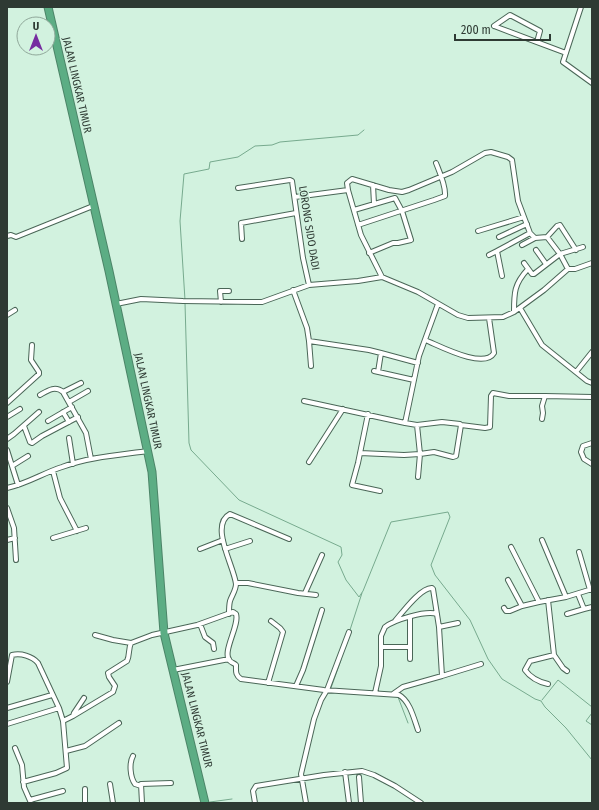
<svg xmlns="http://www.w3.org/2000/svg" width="599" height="810" font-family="'Fira Sans Condensed',sans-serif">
<rect width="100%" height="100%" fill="#d2f2df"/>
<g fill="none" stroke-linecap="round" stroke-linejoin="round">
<path stroke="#77aa8e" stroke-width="1" d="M185,300L180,221L184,174L209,169L210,162L238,157L255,146L272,145L280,142L358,135L364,130
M185,303L189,443L191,450L239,500L341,547L342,555L338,562L346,580L359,597L363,591L391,522L448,512L450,517L431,565L435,575L470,620L488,659L502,679L535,699L541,701L545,707L566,728L592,760
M350,630L362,593
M331,688L341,660
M398,697L408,723
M542,700L558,680L592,707
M592,713L586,721L592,725
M210,802L232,799"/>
<defs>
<path id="street" d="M581,7L563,62L592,83
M494,26L566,53
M494,26L510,15L540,31L537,42
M373,185L374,204
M238,188L290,180L292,181L303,258L309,285
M348,190L347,183L352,179L389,190L402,192L409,190L452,172L485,153L491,152L508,157L512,160L518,201L530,233
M295,197L348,190L361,235L382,277
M354,210L395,198L402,211L411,240L398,243H393L369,253
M358,225L434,200L445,196C446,186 440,173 436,163
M478,231L524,217
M7,236L11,235L16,237L93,206
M499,237L527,224
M547,237L557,226L560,225L576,250
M242,239L241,223L296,213
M522,245L535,238L547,237L560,254L568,269
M536,250L546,264
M489,255L497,251
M524,263L532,274H534L560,254L583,247
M502,276L497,251L530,233L535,238
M293,290L307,328L309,341L311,366
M221,302L220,291H229
M116,304L141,299L183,301L262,302L309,285L358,281L382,277L418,292L458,315L468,318L503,317L514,312L544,290L568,269H575L592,263
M520,308L542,345L587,381L592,383
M514,312C514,293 514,284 528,269
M7,315L15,310
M425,340C438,345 484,370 494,353L489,318
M309,341L369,350L381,353L378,372
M381,353L418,363
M374,371L414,380
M576,372L592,352
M63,392L81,383
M40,395C47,391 55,385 63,392L86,433L91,459
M304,401L405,423L419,356L438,304
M69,402L88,391
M7,403L39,374V372L31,360L32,345
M63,412L69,422
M368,414L358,463L352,485L380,491
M7,417L20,409
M542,419L543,413L542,406L545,396L592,397
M48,421L72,407
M405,423L417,425L420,454L434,452L453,457L456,456L461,425L460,424L442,422L417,425
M461,425L485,428L490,427L491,396L493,393L509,396H545
M24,426L30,442L32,443L42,436L78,417
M69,438L73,464
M7,439L14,434L39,412
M592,443L583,446L581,452L584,459L592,464
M7,450L18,485
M360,453L404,455L420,454L418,477
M309,462L343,409
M12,466L28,456
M53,471L60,498L77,531
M7,488C27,484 43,473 62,467C89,457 119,455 148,451
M7,508L14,528L16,560
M53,538L86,528
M7,540L15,538
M542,540L566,597
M511,547L539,602
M200,549L223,540
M225,549L250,541
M579,552L590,590
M508,580L522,606
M236,583H248L298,593L316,595
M305,593L322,555
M578,594L584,609L592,607
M548,600L554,655L530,661L525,670C530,677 539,682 548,684
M504,608L506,611H510L522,606L539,602L566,597L592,589
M229,614C229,610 229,605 230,601C232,595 236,590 236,584C234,566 209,525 230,514L289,539
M567,614L584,609
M200,624L205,637L213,643L214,649
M439,627L458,623
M95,635L113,640L131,643
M381,647H409
M554,655L563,668L567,671
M410,659V617
M173,670L229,659
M442,676L481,664
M7,682L12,655C21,653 32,656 38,663L59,708L63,721
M268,683L283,632L280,628L271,621
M296,686L303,670L322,610
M375,693L381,666V636L385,627C394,620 426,610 437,614
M393,694L403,687L442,676L439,627L433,589L432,588C421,587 402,613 395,621
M7,708L52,695
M73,716L74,713L84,698
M7,724L59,708
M15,748L22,765L24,787L31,803
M66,751L85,746L119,723
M133,756C129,763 130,777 135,784L141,786
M345,772L349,803
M359,777L361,803
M23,782L56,773L67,768L63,721L73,716L113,692L115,686L109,677L108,673L127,661C130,655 128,649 131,643L152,635L197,625L233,612L236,614C240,625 221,653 230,661C232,663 234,663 236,665C236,671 235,675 241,679L324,690L399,695C410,701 414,719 418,730
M110,784L113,803
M85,789V803
M30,800L63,791
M142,803L141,784L171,783
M255,803L253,791L256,786L324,775L362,771L374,775L395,786L421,803
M306,803L301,774L314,719L321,700L327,690L349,632"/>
<path id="highway" d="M48,7L109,271L152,472L164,633L205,803"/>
</defs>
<use href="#street" stroke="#4a6657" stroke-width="6"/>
<use href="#highway" stroke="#4c8568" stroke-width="9"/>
<use href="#street" stroke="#fff" stroke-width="4"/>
<use href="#highway" stroke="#5cad84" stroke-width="7"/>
</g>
<g text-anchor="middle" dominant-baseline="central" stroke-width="3" stroke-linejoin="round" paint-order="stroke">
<g font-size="11" fill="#2e3a33" stroke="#d2f2df">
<text transform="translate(77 85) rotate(77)">JALAN LINGKAR TIMUR</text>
<text transform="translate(309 228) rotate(81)">LORONG SIDO DADI</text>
<text transform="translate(148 401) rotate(78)">JALAN LINGKAR TIMUR</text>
<text transform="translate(197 720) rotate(76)">JALAN LINGKAR TIMUR</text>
</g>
</g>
<rect width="599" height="810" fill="none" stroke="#2e3a33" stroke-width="16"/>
<g transform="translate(36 36)"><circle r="19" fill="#d2f2df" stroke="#90a89a"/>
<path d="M0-3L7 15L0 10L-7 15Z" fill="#762da0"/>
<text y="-6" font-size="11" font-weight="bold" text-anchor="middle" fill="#2e3a33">U</text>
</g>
<path d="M455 34v6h95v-6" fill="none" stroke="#2e3a33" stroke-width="2"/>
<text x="461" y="34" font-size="12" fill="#2e3a33" stroke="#d2f2df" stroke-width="3" paint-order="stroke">200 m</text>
</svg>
